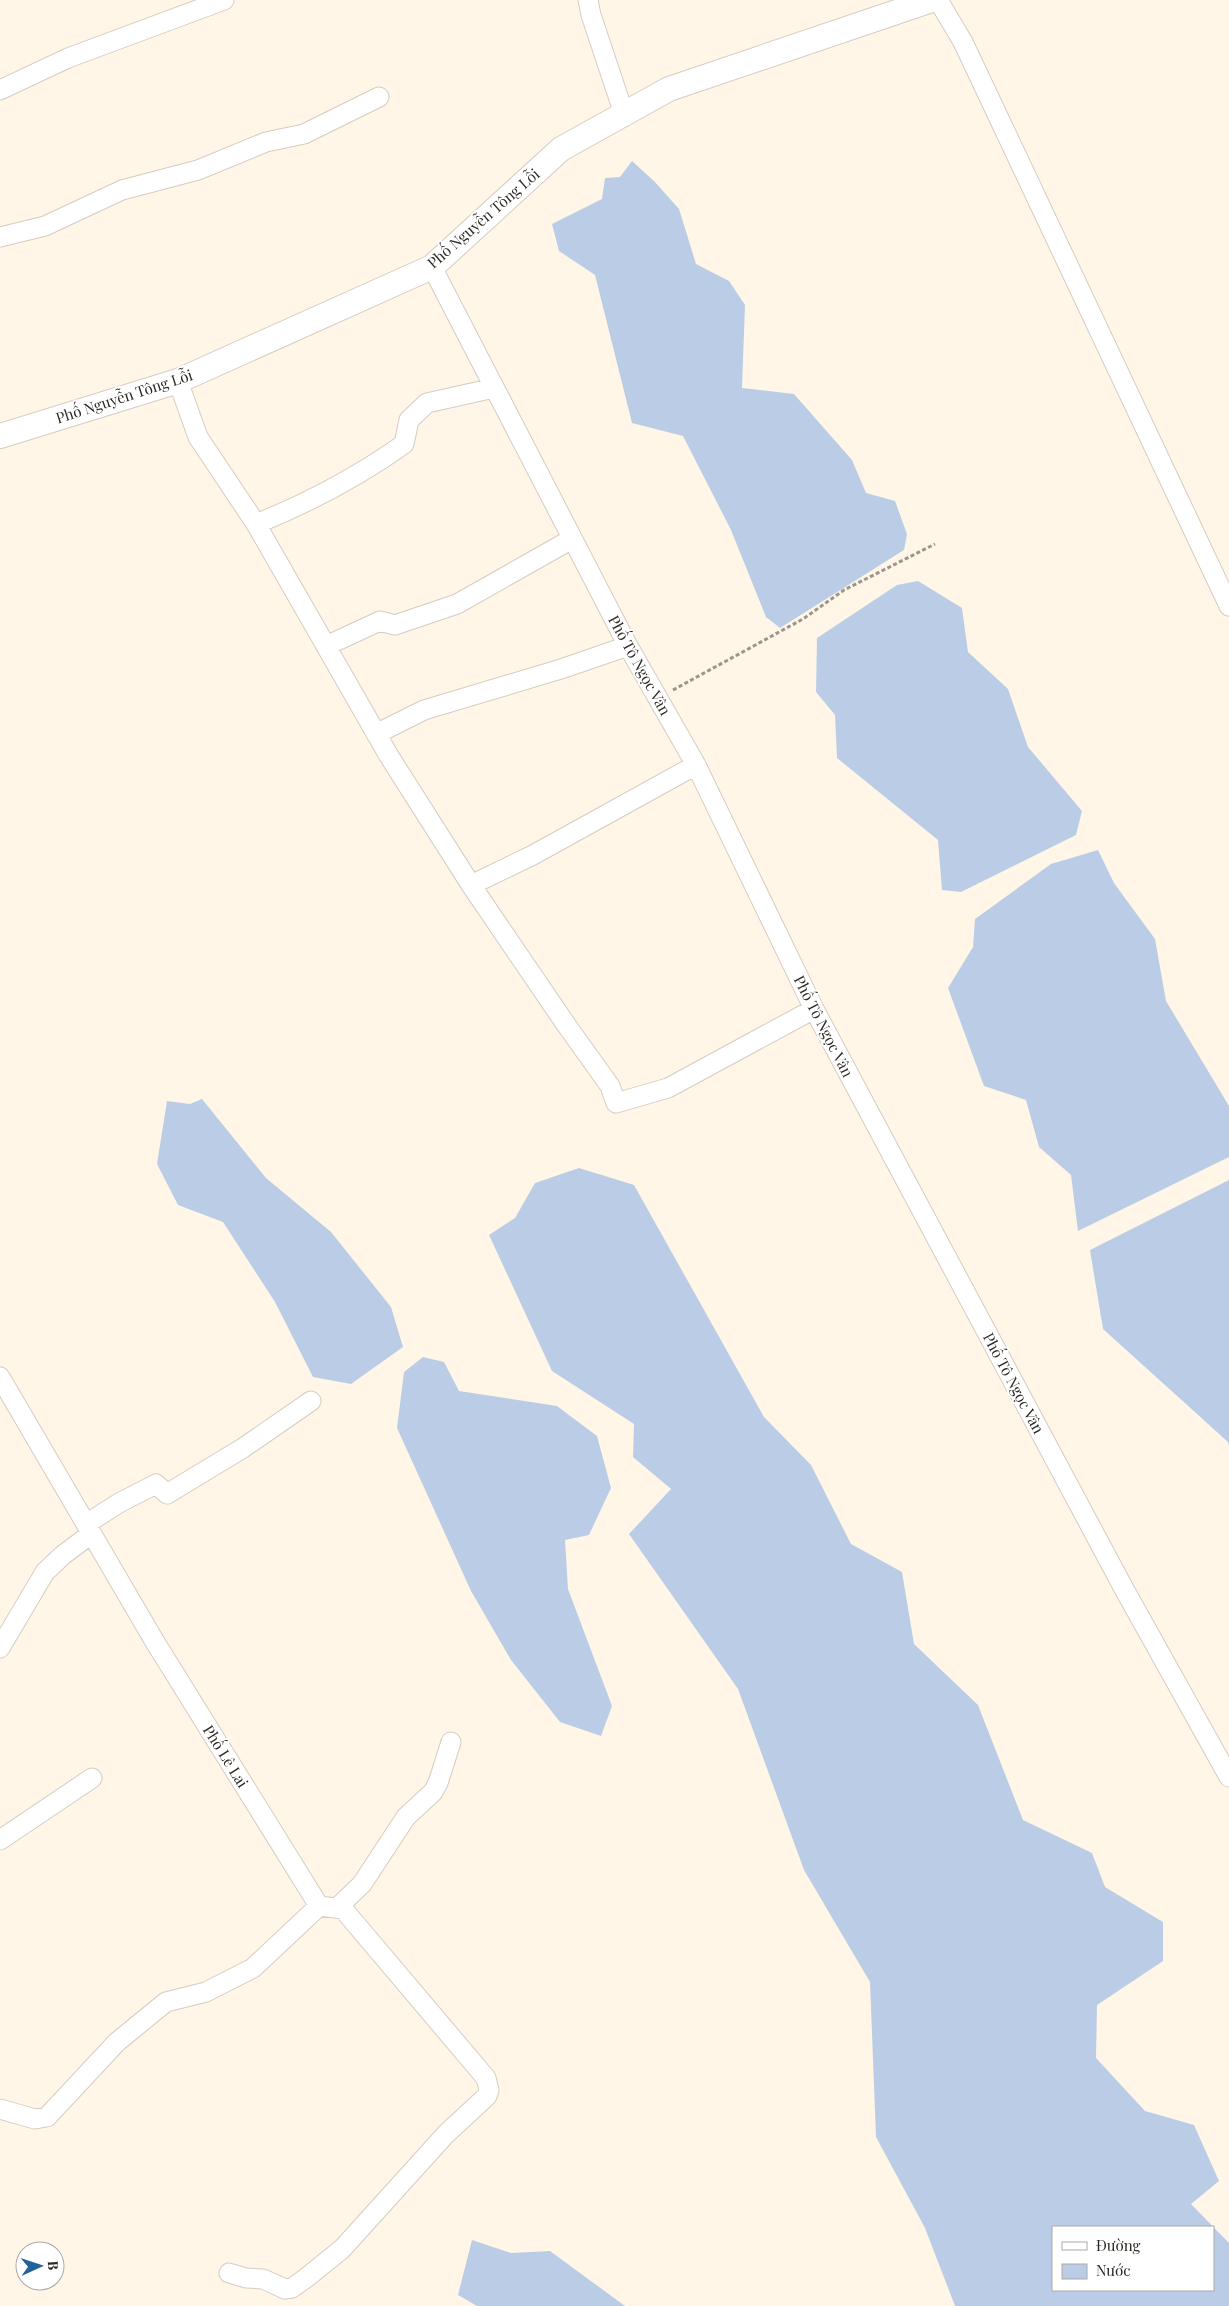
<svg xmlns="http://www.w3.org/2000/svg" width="1229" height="2306" font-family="'Playfair Display',serif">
<rect width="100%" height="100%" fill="#fff6e8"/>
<path fill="#bbcde6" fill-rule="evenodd" d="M632,161L655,182L679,209L696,264L729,281L745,305L742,388L794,394L852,460L866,493L895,501L907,534L904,550L780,628L766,617L731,530L683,436L632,423L595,275L559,251L552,224L602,199L605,178L620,177Z
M918,581L962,608L968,652L1008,689L1028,747L1082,811L1076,835L961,892L942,890L938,840L837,758L835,715L816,692L817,638L897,585Z
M1098,850L1114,883L1155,939L1166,1001L1229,1106V1157L1078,1231L1071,1175L1039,1147L1026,1100L984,1086L948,988L973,947L975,919L1051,864Z
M202,1099L266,1178L331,1232L391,1307L403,1347L351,1384L313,1377L275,1302L223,1222L178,1205L157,1164L167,1101L190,1104Z
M579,1168L634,1185L764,1417L811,1465L851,1544L902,1572L914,1644L978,1705L1023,1820L1092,1853L1105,1887L1163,1922V1961L1097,2005L1096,2058L1145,2111L1194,2125L1219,2181L1191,2204L1229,2243V2306H955L925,2228L876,2137L870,1982L804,1870L738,1689L629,1534L671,1489L633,1457L634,1424L552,1371L489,1235L515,1218L535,1183ZM1053,2227H1213V2290H1053Z
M1229,1180V1446L1228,1442L1103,1329L1090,1250Z
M423,1357L444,1362L459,1391L557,1406L597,1436L611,1488L589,1535L565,1540L568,1589L612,1706L601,1736L560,1722L511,1660L471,1591L397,1428L404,1372Z
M472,2240L511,2253L550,2251L625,2306H477L458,2295Z"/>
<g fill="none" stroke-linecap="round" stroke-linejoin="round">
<defs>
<path id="minor" d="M588,0L591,15L624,114
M938,0L963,42L1229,606
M0,90L68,58L224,0
M0,237L45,226L122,190L198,170L266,142L304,134L379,97
M432,267L628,646L696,765L814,1009L1123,1587L1229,1777
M178,381L198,437L256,524L389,756L471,885L567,1026L610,1086L616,1103L668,1088L814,1009
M256,524C308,503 359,476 404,444L409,420L427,403L494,388
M326,646L380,621L395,625L457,604L572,539
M376,734L424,710L561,669L628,646
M471,885L533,855L696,765
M0,1377L155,1642L319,1906L343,1909L486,2078L489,2090L487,2096L446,2134L342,2249L306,2278L292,2288L285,2289L263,2279L246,2278L229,2273
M86,1524L119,1503L156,1484L167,1494L243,1448L311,1401
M0,1648L45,1572L63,1555L91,1534
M0,1840L92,1778
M337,1908L362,1884L406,1817L433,1792L438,1783L451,1742
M0,2109L35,2119L47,2117L117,2042L166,2002L206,1992L253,1968L319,1906"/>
<path id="tertiary" d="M0,436L178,381L432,267L561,149L669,89L932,0"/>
</defs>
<use href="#minor" stroke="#d5ccbf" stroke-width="21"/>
<use href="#tertiary" stroke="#d5ccbf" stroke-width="26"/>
<path stroke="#9c958b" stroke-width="3" stroke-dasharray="4 2.5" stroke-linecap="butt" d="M673,690L803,619L844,590L935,544"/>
<use href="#minor" stroke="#fff" stroke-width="19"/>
<use href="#tertiary" stroke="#fff" stroke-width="24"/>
</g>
<g text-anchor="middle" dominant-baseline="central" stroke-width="4" stroke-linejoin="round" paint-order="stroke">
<g font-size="15" fill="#2c2823" stroke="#fff">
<text transform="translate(483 218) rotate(-41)">Phố Nguyễn Tông Lỗi</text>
<text transform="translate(124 396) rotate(-18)">Phố Nguyễn Tông Lỗi</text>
<text transform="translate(640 665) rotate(61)">Phố Tô Ngọc Vân</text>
<text transform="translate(824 1026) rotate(63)">Phố Tô Ngọc Vân</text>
<text transform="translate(1014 1383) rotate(62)">Phố Tô Ngọc Vân</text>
<text transform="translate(226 1756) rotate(58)">Phố Lê Lai</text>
</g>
</g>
<rect x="1052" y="2226" width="162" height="65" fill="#ffffff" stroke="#aba9a7"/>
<rect x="1062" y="2242" width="25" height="8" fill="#ffffff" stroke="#aba9a7"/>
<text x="1096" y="2251" font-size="15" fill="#2c2823">Đường</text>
<rect x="1062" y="2264" width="25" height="15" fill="#bbcde6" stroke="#aba9a7"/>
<text x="1096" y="2276" font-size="15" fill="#2c2823">Nước</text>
<g transform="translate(40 2266) rotate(87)"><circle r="24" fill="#ffffff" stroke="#aba9a7"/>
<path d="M0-4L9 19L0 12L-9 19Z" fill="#236399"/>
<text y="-8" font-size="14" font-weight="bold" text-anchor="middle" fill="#2c2823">B</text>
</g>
</svg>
